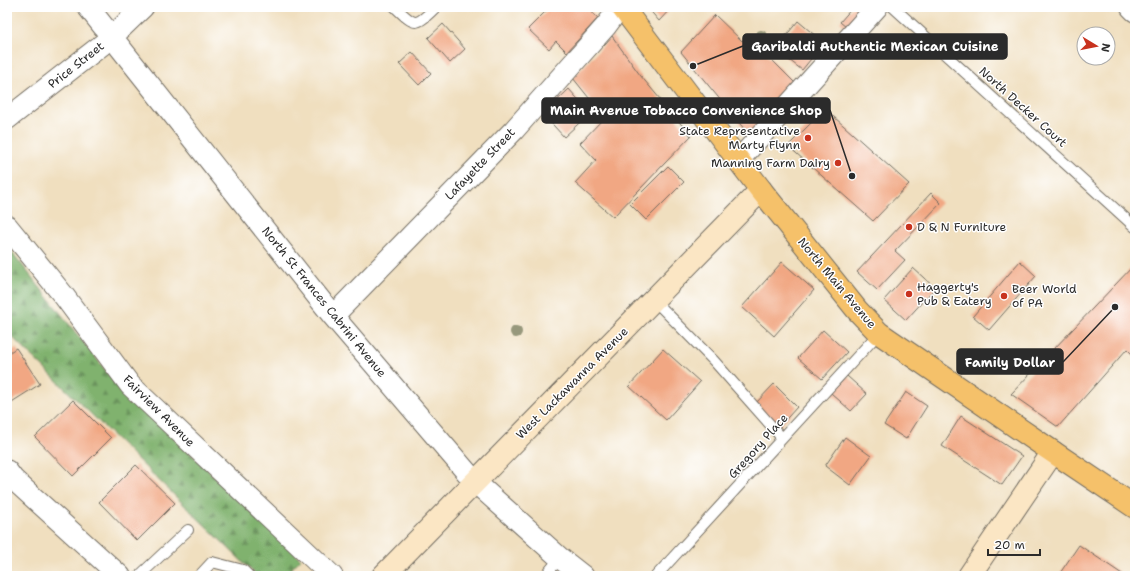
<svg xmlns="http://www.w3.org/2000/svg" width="1142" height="583" font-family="'Shantell Sans',sans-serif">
<defs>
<pattern id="forest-firs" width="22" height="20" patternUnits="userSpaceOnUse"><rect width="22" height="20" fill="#80b26e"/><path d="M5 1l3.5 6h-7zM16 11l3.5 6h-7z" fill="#69915b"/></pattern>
</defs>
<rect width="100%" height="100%" fill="#fff"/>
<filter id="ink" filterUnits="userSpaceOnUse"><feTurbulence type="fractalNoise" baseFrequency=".025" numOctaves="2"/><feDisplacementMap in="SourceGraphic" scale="8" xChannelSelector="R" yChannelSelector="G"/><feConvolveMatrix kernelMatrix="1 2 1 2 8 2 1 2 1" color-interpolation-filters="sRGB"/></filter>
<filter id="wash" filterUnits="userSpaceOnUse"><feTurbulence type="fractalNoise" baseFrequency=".012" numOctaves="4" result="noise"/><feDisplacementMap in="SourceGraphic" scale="16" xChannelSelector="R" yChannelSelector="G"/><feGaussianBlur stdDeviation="0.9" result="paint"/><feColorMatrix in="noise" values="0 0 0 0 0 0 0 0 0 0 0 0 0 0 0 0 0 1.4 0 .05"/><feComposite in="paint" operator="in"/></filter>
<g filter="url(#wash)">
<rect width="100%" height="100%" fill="#f0dfbf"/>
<path fill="url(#forest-firs)" stroke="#566e4c" d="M7,246L111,377L301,559L284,576H257L7,332Z"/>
<g id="blocks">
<path fill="#f1a783" d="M550,7H586L598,18L567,52L556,41L549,49L528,29Z
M647,7H672L659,21Z
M853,7H873L852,32L840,22Z
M715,15L742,41L748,36L796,84L750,136L681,52Z
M798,21L824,43L802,70L775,49Z
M443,24L465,49L450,63L428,38Z
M612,36L640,75L691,136L613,217L575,183L596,160L580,143L603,119L599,115L601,113L573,78Z
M412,52L431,73L419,85L399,64Z
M569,89L590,113L564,137L543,114Z
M825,109L909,184L873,221L788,146Z
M668,166L684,182L646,220L630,204Z
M931,193L941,203L895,251L905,260L877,290L857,272Z
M1020,261L1036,276L989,330L973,316Z
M782,262L814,290L774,336L742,307Z
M1135,264V357L1127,349L1058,427L1011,394Z
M913,268L935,288L906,320L884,300Z
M823,330L847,352L822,379L798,358Z
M16,348L40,384L7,405V354Z
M663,349L700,382L666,420L629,386Z
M847,376L867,394L851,411L831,393Z
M774,384L797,407L779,427L755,404Z
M906,392L927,406L906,439L884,425Z
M73,400L111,438L73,476L35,437Z
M961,416L1022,456L1002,485L942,446Z
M845,437L871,456L850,485L825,466Z
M136,465L175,503L137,541L99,502Z
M1079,545L1125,576H1058Z"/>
</g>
</g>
<g filter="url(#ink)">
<use href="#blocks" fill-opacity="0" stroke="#706a5f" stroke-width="1"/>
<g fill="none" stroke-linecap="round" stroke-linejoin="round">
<defs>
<path id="lane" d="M395,7C416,27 415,27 436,7
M893,7L1135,227
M654,300L714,361L782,438
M139,576L188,530
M199,576L212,562L243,570L249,576
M545,576L560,558
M656,576L879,333"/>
<path id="street" d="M88,7L333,316L475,482L560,558L583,576
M1131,7L1135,11
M7,119L112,37L143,7
M738,161L877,7
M7,226L64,296L130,385L332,576
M333,316L514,130L606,26L620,7
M7,471L13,479L120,576"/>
<path id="secondary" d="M383,576L761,190
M969,576L1053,452"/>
<path id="primary" d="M622,7L761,190L857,310L879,333L1053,452L1135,507"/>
</defs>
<use href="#lane" stroke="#706a5f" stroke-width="12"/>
<use href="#street" stroke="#706a5f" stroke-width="23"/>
<use href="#secondary" stroke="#706a5f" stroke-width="24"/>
<use href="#primary" stroke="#706a5f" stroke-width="24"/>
<use href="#lane" stroke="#fff" stroke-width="10"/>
<use href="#street" stroke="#fff" stroke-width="21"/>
<use href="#secondary" stroke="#fbe6c4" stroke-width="22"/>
<use href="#primary" stroke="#f5c16b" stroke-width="22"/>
</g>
<g fill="#97987b">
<circle cx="761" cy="36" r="6"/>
<circle cx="516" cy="332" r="6"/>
</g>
</g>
<g fill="#c8321e" stroke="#fff" stroke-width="1.5">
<circle cx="808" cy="138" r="4"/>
<circle cx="838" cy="163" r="4"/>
<circle cx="909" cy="227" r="4"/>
<circle cx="909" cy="294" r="4"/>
<circle cx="1004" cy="296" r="4"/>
</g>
<g text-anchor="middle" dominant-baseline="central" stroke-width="3" stroke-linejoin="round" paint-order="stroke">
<g font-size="12" fill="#2b2b2b" stroke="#fff">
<text transform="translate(76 65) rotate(-38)">Price Street</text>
<text transform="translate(1023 107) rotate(42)">North Decker Court</text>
<text transform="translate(480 164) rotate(-46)">Lafayette Street</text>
<text transform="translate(837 283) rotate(50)">North Main Avenue</text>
<text transform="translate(324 302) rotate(51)">North St Frances Cabrini Avenue</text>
<text transform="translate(572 383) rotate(-45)">West Lackawanna Avenue</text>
<text transform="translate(159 411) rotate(45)">Fairview Avenue</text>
<text transform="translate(758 446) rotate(-48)">Gregory Place</text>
</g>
<g font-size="12" fill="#2b2b2b" stroke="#fff" text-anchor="start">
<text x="800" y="131" text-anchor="end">State Representative<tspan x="800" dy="14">Marty Flynn</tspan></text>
<text x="830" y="163" text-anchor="end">Manning Farm Dairy</text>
<text x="917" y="227">D &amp; N Furniture</text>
<text x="917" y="287">Haggerty's<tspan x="917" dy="14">Pub &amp; Eatery</tspan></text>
<text x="1012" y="289">Beer World<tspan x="1012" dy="14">of PA</tspan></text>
</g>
</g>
<path fill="none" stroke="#2b2b2b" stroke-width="1.5" d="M693 66L743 46M852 176L830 110M1115 307L1063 362"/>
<g fill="#2b2b2b" stroke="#fff" stroke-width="1.5">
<circle cx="693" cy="66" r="4"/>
<circle cx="852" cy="176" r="4"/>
<circle cx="1115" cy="307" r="4"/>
</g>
<g fill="#2b2b2b" stroke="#2b2b2b" stroke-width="1.5">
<rect x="743" y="34" width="264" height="25" rx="4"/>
<rect x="542" y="98" width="288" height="25" rx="4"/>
<rect x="957" y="349" width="106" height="25" rx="4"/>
</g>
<g font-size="13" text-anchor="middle" font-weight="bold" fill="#fff">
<text x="875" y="51">Garibaldi Authentic Mexican Cuisine</text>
<text x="686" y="115">Main Avenue Tobacco Convenience Shop</text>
<text x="1010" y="367">Family Dollar</text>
</g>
<rect width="1142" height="583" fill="none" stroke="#fff" stroke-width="24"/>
<g transform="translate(1096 46) rotate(100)"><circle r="19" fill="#ffffff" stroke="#aaaaaa"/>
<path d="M0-3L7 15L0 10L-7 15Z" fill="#c8321e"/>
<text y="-6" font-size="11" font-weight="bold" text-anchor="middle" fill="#2b2b2b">N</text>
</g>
<path d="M988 549v6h52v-6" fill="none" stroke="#2b2b2b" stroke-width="2"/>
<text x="994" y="549" font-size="12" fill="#2b2b2b" stroke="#ffffff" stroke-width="3" paint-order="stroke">20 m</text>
</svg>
